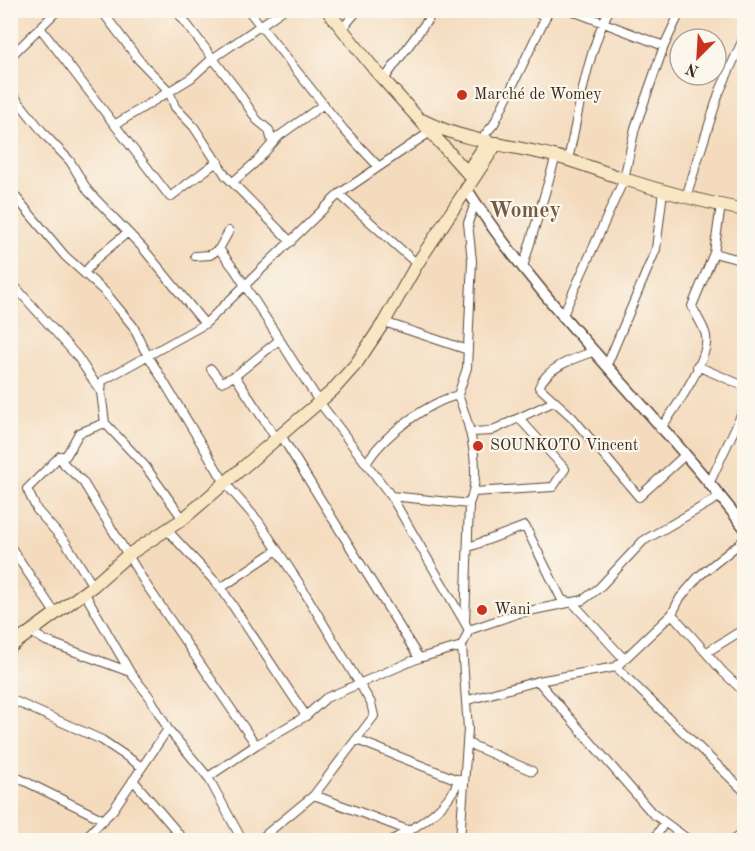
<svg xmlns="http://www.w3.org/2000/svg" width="755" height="851" font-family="'Old Standard TT',serif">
<rect width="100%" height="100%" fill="#fbf7ec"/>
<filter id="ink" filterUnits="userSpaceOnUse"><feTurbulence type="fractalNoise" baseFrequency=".0167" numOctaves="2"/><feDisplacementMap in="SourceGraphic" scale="12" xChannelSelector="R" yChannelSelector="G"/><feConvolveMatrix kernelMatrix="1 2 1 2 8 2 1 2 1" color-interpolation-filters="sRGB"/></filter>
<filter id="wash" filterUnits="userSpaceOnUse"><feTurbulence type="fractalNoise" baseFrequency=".008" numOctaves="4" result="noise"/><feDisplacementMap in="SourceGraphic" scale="24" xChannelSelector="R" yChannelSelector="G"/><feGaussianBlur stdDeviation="1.35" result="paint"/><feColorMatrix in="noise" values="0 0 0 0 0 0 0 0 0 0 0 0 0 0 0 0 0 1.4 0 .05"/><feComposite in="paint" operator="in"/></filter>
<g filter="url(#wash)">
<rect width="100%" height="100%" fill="#f4dbbe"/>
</g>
<g filter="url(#ink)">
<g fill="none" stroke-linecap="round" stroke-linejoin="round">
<defs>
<path id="minor" d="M101,10L139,60L169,91L175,107L194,127L226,176L291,242
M176,10L237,90L257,120L269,130L272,142
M248,10L344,130L378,166
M531,10L546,17
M570,10L664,46
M41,29L170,197L218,161
M341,30L358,10
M10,57L58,10
M385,78L435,10
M10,91L46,136L70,161L88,191L142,247L205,324
M116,124L191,78L212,59L283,10
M481,139L494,124L549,10
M568,160C579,111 586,56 609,10
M233,182L257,161L279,136L324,104
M10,190L65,256L105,292L133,326L144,349L225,483L259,522L299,583L371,703L374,716L314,795L259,840
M339,194L417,264
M686,197L719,93L744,37
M229,231L219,249L235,270L320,403L391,496L465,623
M714,253L744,261
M195,256L210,255L219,249
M523,267L556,156
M85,272L98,257L127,233
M10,281L77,356L101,392L105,423L145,466L183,519
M562,317L624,179L635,128L664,46L681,10
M384,322L468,350
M595,351C575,358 547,367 539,387L572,417L639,497L685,455
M607,365L656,249L663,191
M697,366L744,386
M211,369L221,382L235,376
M101,392L102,381L205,324L339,194L430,132
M660,429C674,411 710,358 706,336C704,326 696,316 692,306L714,253L721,205
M472,432L491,431L553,402
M282,437L419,658
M277,440L235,376L279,340
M60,456L64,464L83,482L145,583L256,745
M366,464C382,436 427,403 458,395
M709,484L744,409
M474,492L553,487L565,469L519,418
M391,496L469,504
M167,530L221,588L306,716
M10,546L55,613
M469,547L525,526L562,600L573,603L624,659
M93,586L66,543L37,510L27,489L60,456H66L79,433L105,423
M221,588L277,550
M84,592L130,672L149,696L168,729L208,777L242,840
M672,614L723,672L744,692
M469,630L519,613L583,600L599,588L643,541L719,497
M31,632L46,641L130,672
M707,652L744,629
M616,667L744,791
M538,681L652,813L689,840
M10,699L102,740L142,767
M468,700L538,681L616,667L672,614L680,598L699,576L744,540
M357,740L463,782
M467,743L532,771
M10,774L104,820
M208,777L256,745L306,716L326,698L419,658L462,646
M133,780L184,840
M314,795L410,831
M83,840L113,810L168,729
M392,840C419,826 448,808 459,779
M460,840L468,729L462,646L469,630L465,623L469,504C483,472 470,425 458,395L467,368L472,261L468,223L475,203
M654,840L664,823
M733,840L744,832"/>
<path id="tertiary" d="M466,188C545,312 656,410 744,527"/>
<path id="secondary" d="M327,10L374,69L472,178
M422,120C463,141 509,145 554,156C578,162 601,171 624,179C664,192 704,202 744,210
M467,172L488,141
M10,647L93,586L128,555L183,519L332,391L356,364L384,322L417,264L497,143"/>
</defs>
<use href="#minor" stroke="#574536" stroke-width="10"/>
<use href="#tertiary" stroke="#574536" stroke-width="13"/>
<use href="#secondary" stroke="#574536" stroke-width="14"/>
<use href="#minor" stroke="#fff" stroke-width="8"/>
<use href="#tertiary" stroke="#fff" stroke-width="10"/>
<use href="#secondary" stroke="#f9e7c3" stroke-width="12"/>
</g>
</g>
<g fill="#c8321e" stroke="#fbf7ec" stroke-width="2">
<circle cx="462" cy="95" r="6"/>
<circle cx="478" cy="446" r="6"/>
<circle cx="482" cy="610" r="6"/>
</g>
<g text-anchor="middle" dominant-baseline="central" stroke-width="4.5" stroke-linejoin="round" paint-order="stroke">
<g font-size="16" fill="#3b2a1e" stroke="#fbf7ec" text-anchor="start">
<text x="474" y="95">Marché de Womey</text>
<text x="490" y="446">SOUNKOTO Vincent</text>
<text x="494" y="610">Wani</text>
</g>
<g font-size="22" font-weight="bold" fill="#725a43" stroke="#fbf7ec">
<text x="525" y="211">Womey</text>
</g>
</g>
<rect width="755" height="851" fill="none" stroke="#fbf7ec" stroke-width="36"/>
<g transform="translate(698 57) rotate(204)"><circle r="28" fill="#fbf7ec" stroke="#aea59a" stroke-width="1.5"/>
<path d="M0-4.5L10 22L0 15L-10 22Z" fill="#c8321e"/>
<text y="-9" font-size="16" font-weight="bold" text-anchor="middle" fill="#3b2a1e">N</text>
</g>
</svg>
